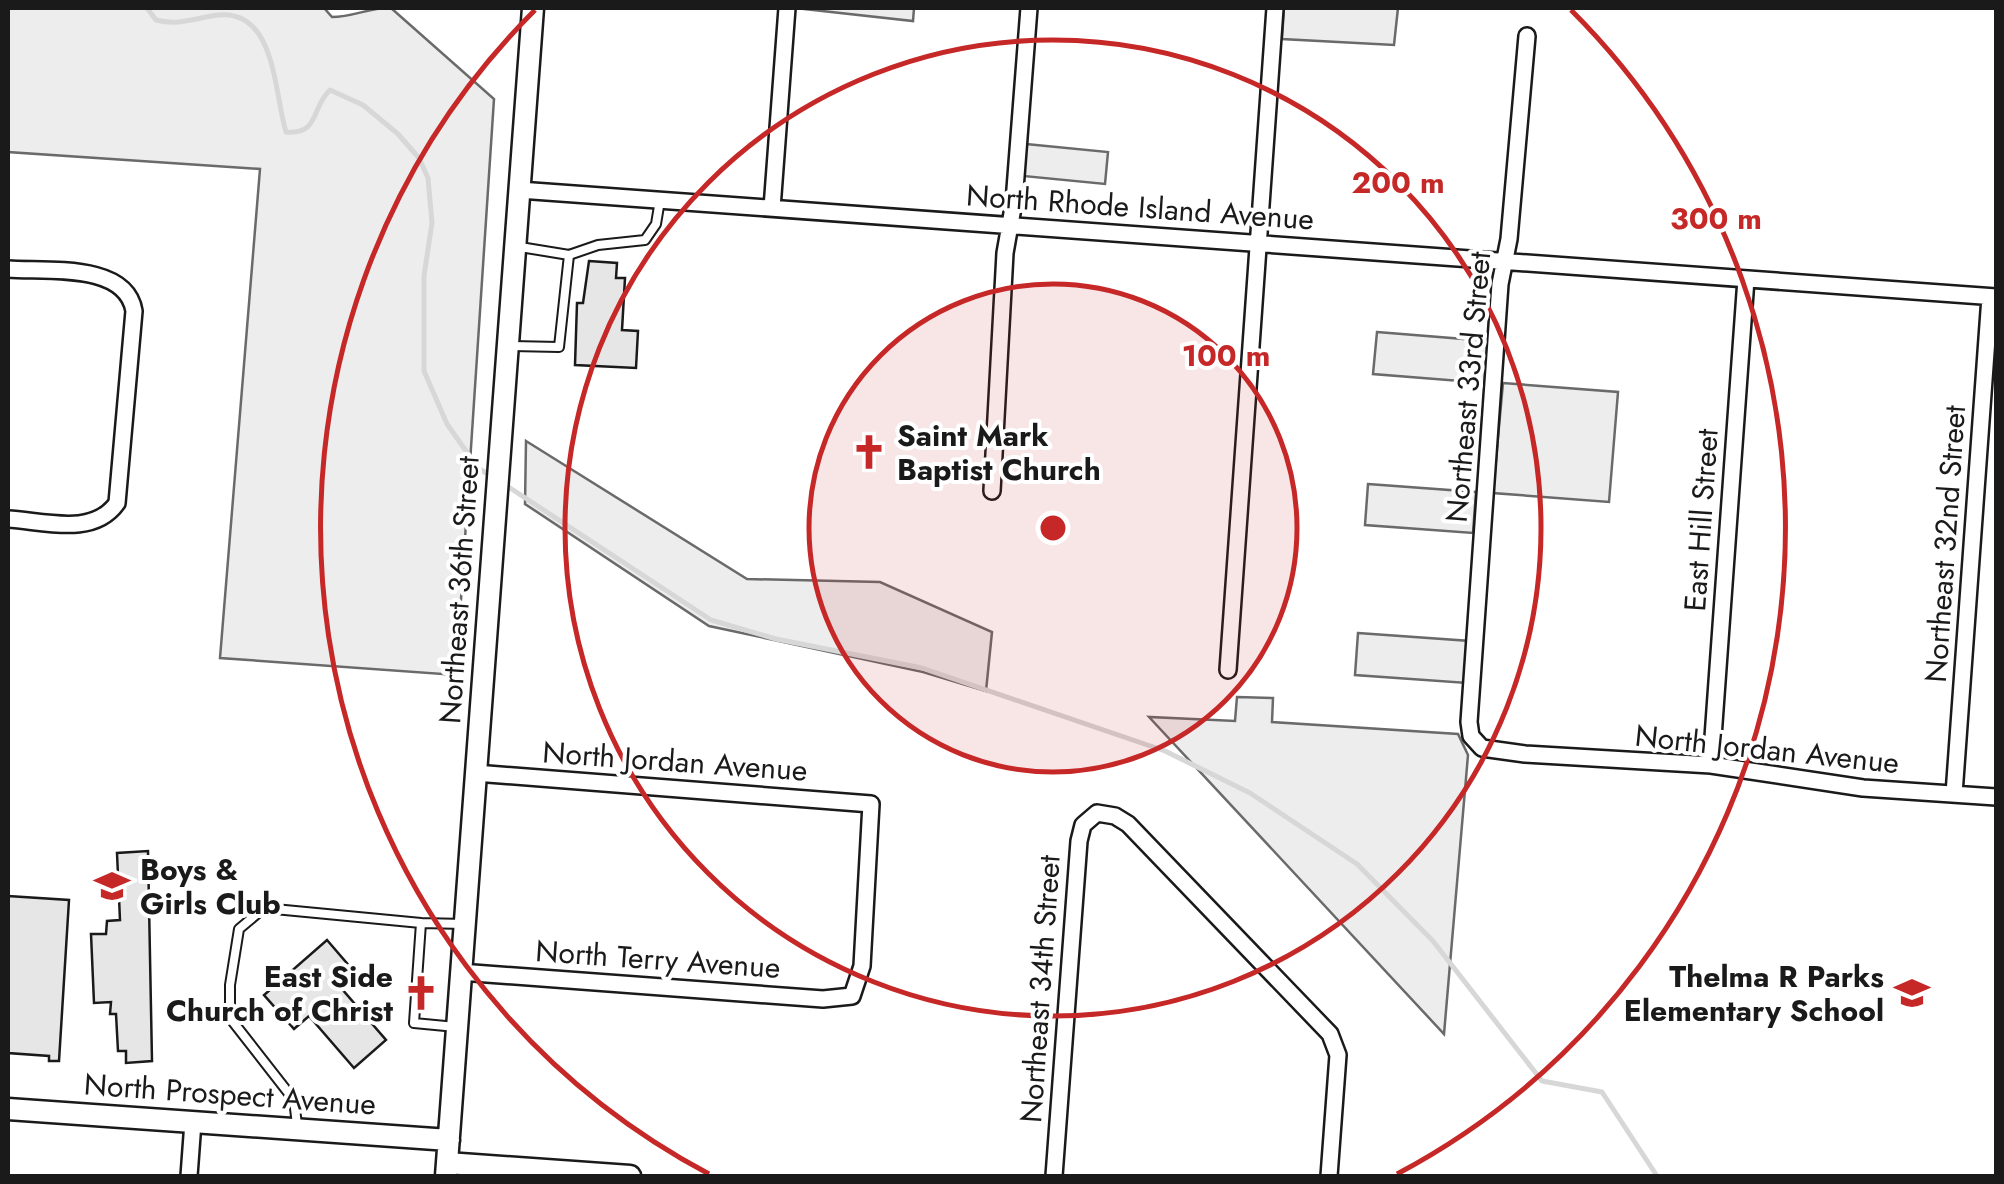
<svg xmlns="http://www.w3.org/2000/svg" width="2004" height="1184" font-family="Jost,sans-serif">
<rect width="100%" height="100%" fill="#fff"/>
<path fill="#ededed" stroke="#6a6a6a" stroke-width="2.5" d="M8,8H324L332,17C354,17 370,7 391,8L494,99L456,675L220,658L260,169L8,152Z
M795,8H914L913,21Z
M1284,8H1398L1394,45L1282,39Z
M1026,144L1108,152L1105,184L1023,176Z
M1377,332L1488,341L1485,383L1373,374Z
M1503,383L1618,392L1609,502L1493,493Z
M526,441L747,579L880,582L992,632L986,691L923,672L709,626L525,504Z
M1368,484L1476,492L1473,533L1365,525Z
M1358,633L1470,641L1467,683L1355,675Z
M1237,697L1273,698L1272,722L1458,734L1468,755L1444,1034L1149,717L1235,721Z"/>
<g fill="none" stroke-linecap="round" stroke-linejoin="round">
<path stroke="#d7d7d7" stroke-width="5" d="M147,8L156,20C179,26 195,18 218,15C276,9 274,93 286,132C320,135 311,107 330,90L363,105L398,134L419,158L428,178L432,223L424,276V371L447,424L478,468L491,476
M504,484L711,620L776,639L922,668L1165,751L1250,793L1357,864L1433,941L1542,1081L1602,1092L1657,1176"/>
</g>
<path fill="#e6e6e6" stroke="#1a1a1a" stroke-width="2.5" d="M589,261L617,263L616,278H625L622,330L638,331L636,368L575,365L577,303H583Z
M148,851L152,1061L126,1063V1051H118L116,1014H110L111,1002L94,1003L91,934H106L107,921L120,920L117,853Z
M8,896L69,900L59,1061H49V1056L8,1053Z
M327,940L357,975L342,989L386,1040L354,1068L309,1016L294,1029L264,995Z"/>
<g fill="none" stroke-linecap="round" stroke-linejoin="round">
<defs>
<path id="lane" d="M569,255L598,245L645,240L656,224L660,200
M512,346L559,347L569,255L520,247
M456,1027L414,1023L421,923L464,924
M297,1125L294,1100L230,1018V985L239,929L264,908L421,923"/>
<path id="street" d="M1527,36L1509,239L1500,284L1469,722L1471,736L1482,748L1525,754L1711,765L1863,788L1996,797
M519,190L1996,297
M772,208L787,8
M8,269C45,272 126,262 134,311L117,503C93,537 44,521 8,519
M992,491L1005,253L1014,202L1029,8
M1228,670L1275,8
M1711,765L1746,279
M1954,794L1990,297
M460,972L823,999L852,996L862,966L871,804L475,773
M189,1176L193,1122
M1054,1176L1079,841L1083,825L1097,813L1115,816L1128,824L1330,1034L1338,1055L1329,1176"/>
<path id="secondary" d="M8,1109L449,1140
M447,1163L630,1176
M446,1176L533,8"/>
</defs>
<use href="#lane" stroke="#1a1a1a" stroke-width="12"/>
<use href="#street" stroke="#1a1a1a" stroke-width="20"/>
<use href="#secondary" stroke="#1a1a1a" stroke-width="25"/>
<use href="#lane" stroke="#fff" stroke-width="8"/>
<use href="#street" stroke="#fff" stroke-width="15"/>
<use href="#secondary" stroke="#fff" stroke-width="20"/>
</g>
<circle cx="1053" cy="528" r="244" fill="#c62828" fill-opacity=".12"/>
<g fill="none" stroke="#c62828" stroke-width="5">
<circle cx="1053" cy="528" r="244"/>
<circle cx="1053" cy="528" r="488"/>
<path d="M709 1174A732 732 0 0 1 535 10M1571 10A732 732 0 0 1 1397 1174"/>
</g>
<defs>
<symbol id="church-bare" viewBox="-9 -9 18 18"><path d="M-1.2-6h2.4v3.5h3.3v2.4h-3.3V6h-2.4V-.1h-3.3v-2.4h3.3Z" fill="#c62828" stroke="#fff" stroke-width="2.5" paint-order="stroke"/></symbol>
<symbol id="school-bare" viewBox="-9 -9 18 18"><path d="M0-5L7-2L0 1L-7-2ZM-4 1L0 2.5L4 1V4Q0 6-4 4Z" fill="#c62828" stroke="#fff" stroke-width="2.5" paint-order="stroke"/></symbol>
</defs>
<g fill-rule="evenodd">
<use href="#church-bare" x="844" y="427" width="50" height="50"/>
<use href="#school-bare" x="87" y="861" width="50" height="50"/>
<use href="#church-bare" x="396" y="968" width="50" height="50"/>
<use href="#school-bare" x="1887" y="968" width="50" height="50"/>
</g>
<g text-anchor="middle" dominant-baseline="central" stroke-width="8" stroke-linejoin="round" paint-order="stroke">
<g font-size="30" fill="#1a1a1a" stroke="#fff">
<text transform="translate(1140 207) rotate(4)">North Rhode Island Avenue</text>
<text transform="translate(1468 387) rotate(-85)">Northeast 33rd Street</text>
<text transform="translate(1701 520) rotate(-86)">East Hill Street</text>
<text transform="translate(1945 544) rotate(-86)">Northeast 32nd Street</text>
<text transform="translate(459 590) rotate(-86)">Northeast 36th Street</text>
<text transform="translate(1767 749) rotate(6)">North Jordan Avenue</text>
<text transform="translate(675 761) rotate(4)">North Jordan Avenue</text>
<text transform="translate(658 959) rotate(4)">North Terry Avenue</text>
<text transform="translate(1040 989) rotate(-86)">Northeast 34th Street</text>
<text transform="translate(230 1094) rotate(4)">North Prospect Avenue</text>
</g>
<g font-size="30" font-weight="bold" fill="#1a1a1a" stroke="#fff" text-anchor="start">
<text x="897" y="435">Saint Mark<tspan x="897" dy="34">Baptist Church</tspan></text>
<text x="140" y="869">Boys &amp;<tspan x="140" dy="34">Girls Club</tspan></text>
<text x="393" y="976" text-anchor="end">East Side<tspan x="393" dy="34">Church of Christ</tspan></text>
<text x="1884" y="976" text-anchor="end">Thelma R Parks<tspan x="1884" dy="34">Elementary School</tspan></text>
</g>
</g>
<circle cx="1053" cy="528" r="15" fill="#c62828" stroke="#fff" stroke-width="5"/>
<g font-size="30" text-anchor="middle" font-weight="bold" fill="#c62828" stroke="#fff" stroke-width="8" stroke-linejoin="round" paint-order="stroke">
<text x="1398" y="193">200 m</text>
<text x="1716" y="229">300 m</text>
<text x="1226" y="366">100 m</text>
</g>
<rect width="2004" height="1184" fill="none" stroke="#1a1a1a" stroke-width="20"/>
</svg>
